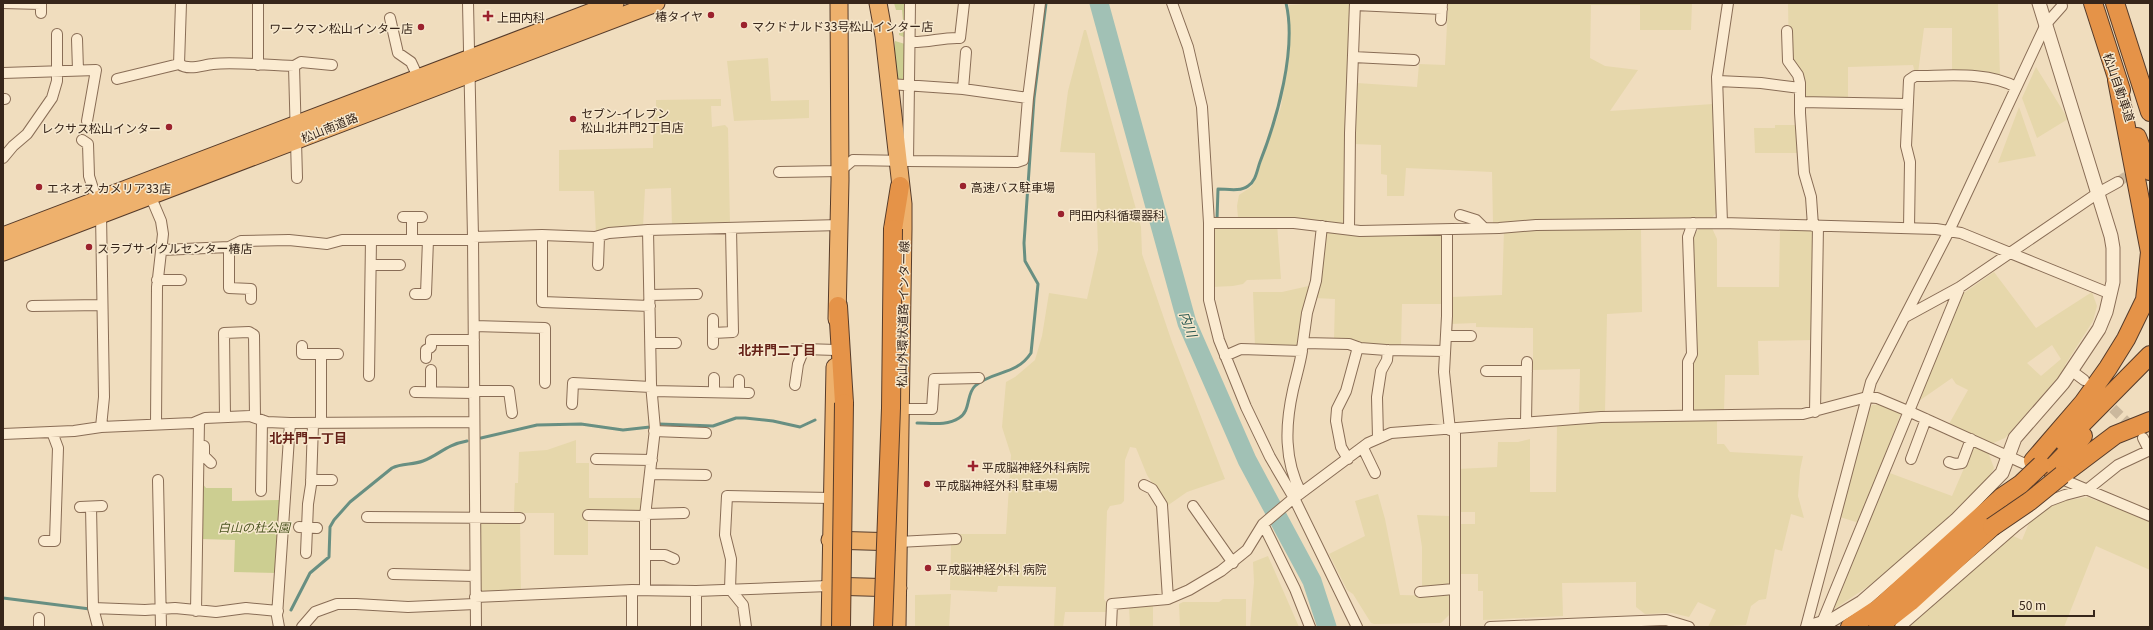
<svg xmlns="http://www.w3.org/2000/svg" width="2153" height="630" font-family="Georgia,'Noto Sans JP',serif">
<rect width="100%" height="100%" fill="#f0ddbe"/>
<path fill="#e6d7ab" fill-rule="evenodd" d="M1322,3H1350L1345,130V224L1277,218H1238L1237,206L1239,195L1251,187L1255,180L1281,107L1290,48L1289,5Z
M1448,3H1692L1691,30H1640V5H1591L1590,58L1605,66L1638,70L1610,111L1713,104L1717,212L1712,218L1493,224L1492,172L1406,168L1404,196H1387V175L1381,174V145L1353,144L1357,83L1417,87L1419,64L1445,65Z
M1788,3H1998L2000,78L1952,74V28H1924L1918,73H1915L1913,65L1848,67V99L1805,97L1789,57Z
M1084,30H1086L1141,227L1142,254L1172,342L1225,479L1187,492L1167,506L1147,475L1136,448L1130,447L1125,460L1124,501L1121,504L1110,506L1107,511L1104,599L1108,605V612H1065L1063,627H1054L1056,587L998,586L997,592L950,590L951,544H959L960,534H1006L1011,455L1002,427L1006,382L1015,377L1035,360L1042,336L1049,293L1087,299L1098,250L1095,153L1060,152L1068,91Z
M768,58L771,101L809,100V118L734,121L727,61Z
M2036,67L2068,119L2037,138L2022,98Z
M721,99V106H711L712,127L725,125L728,128L730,225L672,227L671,188L645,189L643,227L596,234L594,191H559V150L653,148V115H656V100Z
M2019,107L2036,156L1998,163Z
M1775,125H1796L1800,153H1755L1754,128H1775Z
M1277,224L1281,279L1247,280L1243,284L1233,286L1212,287V226Z
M1641,228L1642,312L1607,314L1605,412L1579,414L1580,369L1533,370V328L1476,327V323L1450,324L1451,297L1502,295L1504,230Z
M1712,228L1717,239V287H1779L1780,229H1814L1813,340L1758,341L1759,375H1725L1724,411H1694L1693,365L1697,357L1693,288V235L1699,229Z
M1325,229L1444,234V304H1402L1401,347L1334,340L1335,299L1314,298Z
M1994,272L2036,328L2092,292L2097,306L2093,321L2065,365L2067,367L2005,438L1991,444L1949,424L1968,390L1956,384L1952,378L1916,403L1961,295ZM2052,345L2061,359L2041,376L2027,363Z
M1313,285L1301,344L1297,347H1255L1253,292H1282Z
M1881,404L1901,413L1859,523L1840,517L1869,409L1872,405Z
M1717,418V444H1724L1730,452L1803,456L1800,470L1798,496L1804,518L1791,514L1782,551L1775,549L1766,599L1759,600L1751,606L1746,625L1708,627L1716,610L1698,602L1689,617L1672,613L1645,614L1636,607V582L1562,583L1563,616L1483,620V591H1478V574H1457V524H1475V512H1458V469L1497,467L1498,442H1518L1530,439V492H1556L1557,425L1608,421Z
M576,440V463H589V498H644L643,513H588V555H554V513H514L515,483H518L519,452L547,450Z
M1974,445L1988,452L1994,468L1990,476L1939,526L1882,577L1833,610L1832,608L1887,472L1952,496Z
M1378,494L1385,519L1400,595L1437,596L1450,593V614L1441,623L1374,624L1371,623L1353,594L1347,590L1329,554L1365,536L1355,501Z
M2088,497L2097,501L2098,498L2150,521V570L2096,546L2064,627H1909L2000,546L2013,536L2022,540L2029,523L2045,509L2063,501Z
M1417,515L1450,516V587L1422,590V547Z
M478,520H520L521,592L480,594Z
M1268,556L1299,627H1250L1254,582L1253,562Z
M951,594L949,627H915V595Z
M1223,599H1246V627H1180L1179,604L1183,602H1219Z
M1129,605H1153V627H1130Z"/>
<path fill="#ccce91" d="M894,3H906V38L899,35V33L904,32L902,10H896Z
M895,41L905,44V79L899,80L894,77Z
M202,483L206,488H232V501L279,500L277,573L234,572L235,540L201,539Z"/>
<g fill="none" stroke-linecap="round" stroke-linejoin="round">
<path stroke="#688f82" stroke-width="3" d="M1217,219L1218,189C1227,189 1240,192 1248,186C1256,181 1257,170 1260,162C1277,119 1297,49 1286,3
M917,423C931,423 947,426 959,418C971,411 966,394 975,386C993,370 1016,376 1031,353L1038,284L1025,261L1024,243L1034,98L1046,3
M659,424L713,426L736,418H745L773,421L800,427L815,420
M481,438L537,425L581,424L623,430L650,427
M3,598L90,609
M291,610L310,573L329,557L330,527L334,520L350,502L392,468C402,463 413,465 423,461C441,454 445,445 467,441"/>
<path stroke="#a1c1b5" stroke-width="19" d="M1099,3L1187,323L1247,460L1312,581L1327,627"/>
<path stroke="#cbb89d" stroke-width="10" stroke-dasharray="10 5" stroke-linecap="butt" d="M2118,182L2137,169
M2102,398L2135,430"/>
<defs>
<path id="minor" d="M3,3L41,4V13
M258,3V65
M468,3L473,237L476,627
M1172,3L1188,47L1202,107L1209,223V300L1219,340L1246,407L1270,457L1294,498L1357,627
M1728,3L1717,77L1722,223L1936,229L1961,233L2111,294
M1355,5L1442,9
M390,18L398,53L411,62L418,77
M1441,20L1442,3
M1787,31L1788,61L1798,75L1800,83V113L1804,173L1811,197L1813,226
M77,39L78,70
M910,42C927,43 943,37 960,38L964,3
M1353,57L1414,60
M179,64C189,71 202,65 213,64C235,61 271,66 294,66L301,62L332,65
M294,66L297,178
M3,73L96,70L87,121
M117,79L179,64L181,3
M1718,81L1761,83L1800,88
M889,84L963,89L1028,98
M963,89L966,52
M3,99H5
M1800,102L1907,104
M3,158L13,146L27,134L52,98L57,81V34
M908,161L1017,162L1023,160L1028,98L1040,3
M779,172L840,171L853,160L908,161L910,3
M150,195L161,221L163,234L157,287L156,424
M1460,215L1476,220L1484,228
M403,217H422
M412,217V240
M1209,223H1294L1360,231L1499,228L1536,225L1722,223
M1909,228L1910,162L1906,146L1909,80L1915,76C1947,76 1987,71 2016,87
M1349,229L1350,133L1355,3
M1447,230V316L1444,372L1450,430
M542,235V302L650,306
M473,237L542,235L595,237L609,233L648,230L840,225
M229,247V288L251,289V299
M162,250L229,247L241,241L289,240L327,244L342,240H473
M371,265H400
M598,265L599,237
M157,280H181
M415,294H426L428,240
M650,295L697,294
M32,306L102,305
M1905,317L1960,287L2098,193L2118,182
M474,326L545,328V383
M713,333L733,332L731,228
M1446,336H1471
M651,343H676
M1304,343L1349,344L1360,348L1386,350L1445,351
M713,344V319
M302,346V354H338
M1302,349L1307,313L1316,281L1322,226
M321,354V422
M1225,356L1241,349L1302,351C1300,364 1296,377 1293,390C1285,426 1284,460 1301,493
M426,358V350L431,347V340H474
M431,370V392
M1486,371H1527
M2072,371L2084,380
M369,376L371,240
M795,385L798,364L804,349L836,350
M474,391H509L512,413
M652,391L749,393
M415,392L474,393
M714,392V378
M739,392V380
M572,404L573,383L651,387
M901,409H932L934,379L979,378
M1815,412L1818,226
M1688,415V362L1692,354L1688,237L1693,223
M225,417L224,333L249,332L254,335L255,417
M1526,422L1527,362
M101,427L193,423L205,418L250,416L267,422L290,423L474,422
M1455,430V627
M654,431L706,433
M3,434L74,431L101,427L104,397L101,214L89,176L88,144L82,140
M1378,438L1377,397L1381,371L1387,360L1388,350
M2143,438L2149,450
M204,446V456L211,463
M1363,448L1375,473
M596,459L652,460
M1348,459L1341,447L1336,421L1337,409L1346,391L1358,347
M1911,459L1926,419
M1949,462L1955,464L1962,463L1971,439
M650,474L706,475
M2057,477L2150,516
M158,480L161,627
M311,480H332
M1144,485L1152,489L1162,505L1168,599
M261,491L262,420
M1193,506L1233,563
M80,507L102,506
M91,507L93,608L98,627
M646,514L684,513
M588,515L645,516
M367,517L520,518
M1263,524L1295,589L1310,627
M299,527L317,528
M44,541H55L58,448L52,432
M898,542L956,539
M306,553L308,504L311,485L313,424
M645,555H665L674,559
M393,574L475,576
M632,590V627
M645,590V516L655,429L651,384L648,230
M1420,592L1454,589
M475,597L632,590L696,591L829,586
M93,608L145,610L175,608L216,612L246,608L278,611
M196,611L199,421
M39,618V627
M1821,625L1960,287
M279,627L277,616L290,423
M302,627L315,612L337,604H356L408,607L475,604
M696,627V591
M746,627L743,605L730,589L731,559L725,535L727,496L831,498
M1111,627L1112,604L1168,599L1189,590L1221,571L1247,550L1263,524L1289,502L1368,443L1391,433L1601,417L1803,414L1867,397L1877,398L1908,411L2036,469
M1490,627L1666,620L1689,627
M1806,627L1871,382L1949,231L2046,24L2062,6
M1900,627L2016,526L2049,501L2065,495L2088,489L2118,465L2150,450"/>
<path id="tertiary" d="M1808,627L1832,620L1862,602L1956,520L2002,473L2015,438L2063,383L2099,329L2106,312L2113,282V248L2111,236L2039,3"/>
<path id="trunk" d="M878,3L884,36L903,204V229L897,627
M3,236L615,3
M3,252L656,3
M837,319L840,180L839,3
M830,540L898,542
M829,586L898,588
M830,627L835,367"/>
<path id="motorway" d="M2093,3L2121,90
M2115,3L2150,112
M2137,137L2150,171
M893,229L900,186
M838,306L844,403
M2064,442L2150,355
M2033,461L2083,403L2108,368L2126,339L2145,300L2150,252L2117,80
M2051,469L2083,436
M2062,475L2115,435L2150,421
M1850,627L1879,608L2002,497
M1878,627L1910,602L1992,527"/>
</defs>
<use href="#minor" stroke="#896d56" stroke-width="12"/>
<use href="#tertiary" stroke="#896d56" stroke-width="15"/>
<use href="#trunk" stroke="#563b2a" stroke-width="19"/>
<use href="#motorway" stroke="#563b2a" stroke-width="20"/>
<use href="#minor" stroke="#fbebd1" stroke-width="10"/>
<use href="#tertiary" stroke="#fbebd1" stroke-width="13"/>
<use href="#trunk" stroke="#eeb16d" stroke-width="17"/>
<use href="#motorway" stroke="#e59348" stroke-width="18"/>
<defs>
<path id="motorway-bridge" d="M2002,497L2021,484L2041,465
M1992,527L2030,501L2062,475
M841,627L844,403
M883,627L891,408L893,229"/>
</defs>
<use href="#motorway-bridge" stroke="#563b2a" stroke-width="20" stroke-linecap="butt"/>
<use href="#motorway-bridge" stroke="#e59348" stroke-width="18"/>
</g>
<g fill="#9b222e" stroke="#f7e8cd" stroke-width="1.5">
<circle cx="711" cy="15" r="4"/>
<path d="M486 10h4v4h4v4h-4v4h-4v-4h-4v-4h4z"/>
<circle cx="744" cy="25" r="4"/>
<circle cx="421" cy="27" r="4"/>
<circle cx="573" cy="119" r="4"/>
<circle cx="169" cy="127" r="4"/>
<circle cx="963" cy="186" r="4"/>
<circle cx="39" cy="187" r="4"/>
<circle cx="1061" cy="214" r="4"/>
<circle cx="89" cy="247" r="4"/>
<path d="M971 460h4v4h4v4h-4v4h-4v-4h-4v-4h4z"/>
<circle cx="927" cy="484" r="4"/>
<circle cx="928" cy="568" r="4"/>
</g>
<g text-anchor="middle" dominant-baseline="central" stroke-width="3" stroke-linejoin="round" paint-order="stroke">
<g font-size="12" fill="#37261b" stroke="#f7e8cd" text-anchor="start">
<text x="703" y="15" text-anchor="end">椿タイヤ</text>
<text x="497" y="16">上田内科</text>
<text x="752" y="25">マクドナルド33号松山インター店</text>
<text x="413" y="27" text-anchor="end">ワークマン松山インター店</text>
<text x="581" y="112">セブン-イレブン<tspan x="581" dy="14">松山北井門2丁目店</tspan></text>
<text x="161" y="127" text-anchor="end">レクサス松山インター</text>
<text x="971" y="186">高速バス駐車場</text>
<text x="47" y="187">エネオス カメリア33店</text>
<text x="1069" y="214">門田内科循環器科</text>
<text x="97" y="247">スラブサイクルセンター椿店</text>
<text x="982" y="466">平成脳神経外科病院</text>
<text x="935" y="484">平成脳神経外科 駐車場</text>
<text x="936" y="568">平成脳神経外科 病院</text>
</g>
<g font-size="12" fill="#37261b" stroke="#f7e8cd">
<text transform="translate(2120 87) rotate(71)">松山自動車道</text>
<text transform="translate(329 127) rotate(-22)">松山南道路</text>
<text transform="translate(902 314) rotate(-89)">松山外環状道路 インター線</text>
</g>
<g font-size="12" font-style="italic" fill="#4c5521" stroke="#f7e8cd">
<text x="254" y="526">白山の杜公園</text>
</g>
<g font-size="13" font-style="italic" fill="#295851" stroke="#f7e8cd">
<text transform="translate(1189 324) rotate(70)">内川</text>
</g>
<g font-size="13" font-weight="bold" fill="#662218" stroke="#f7e8cd">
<text x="777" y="349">北井門二丁目</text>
<text x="308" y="437">北井門一丁目</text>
</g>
</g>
<rect width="2153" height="630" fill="none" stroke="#37261b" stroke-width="8"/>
<path d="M2013 610v6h81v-6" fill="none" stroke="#37261b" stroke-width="2"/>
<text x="2019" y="610" font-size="12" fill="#37261b" stroke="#f7e8cd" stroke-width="3" paint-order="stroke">50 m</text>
</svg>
